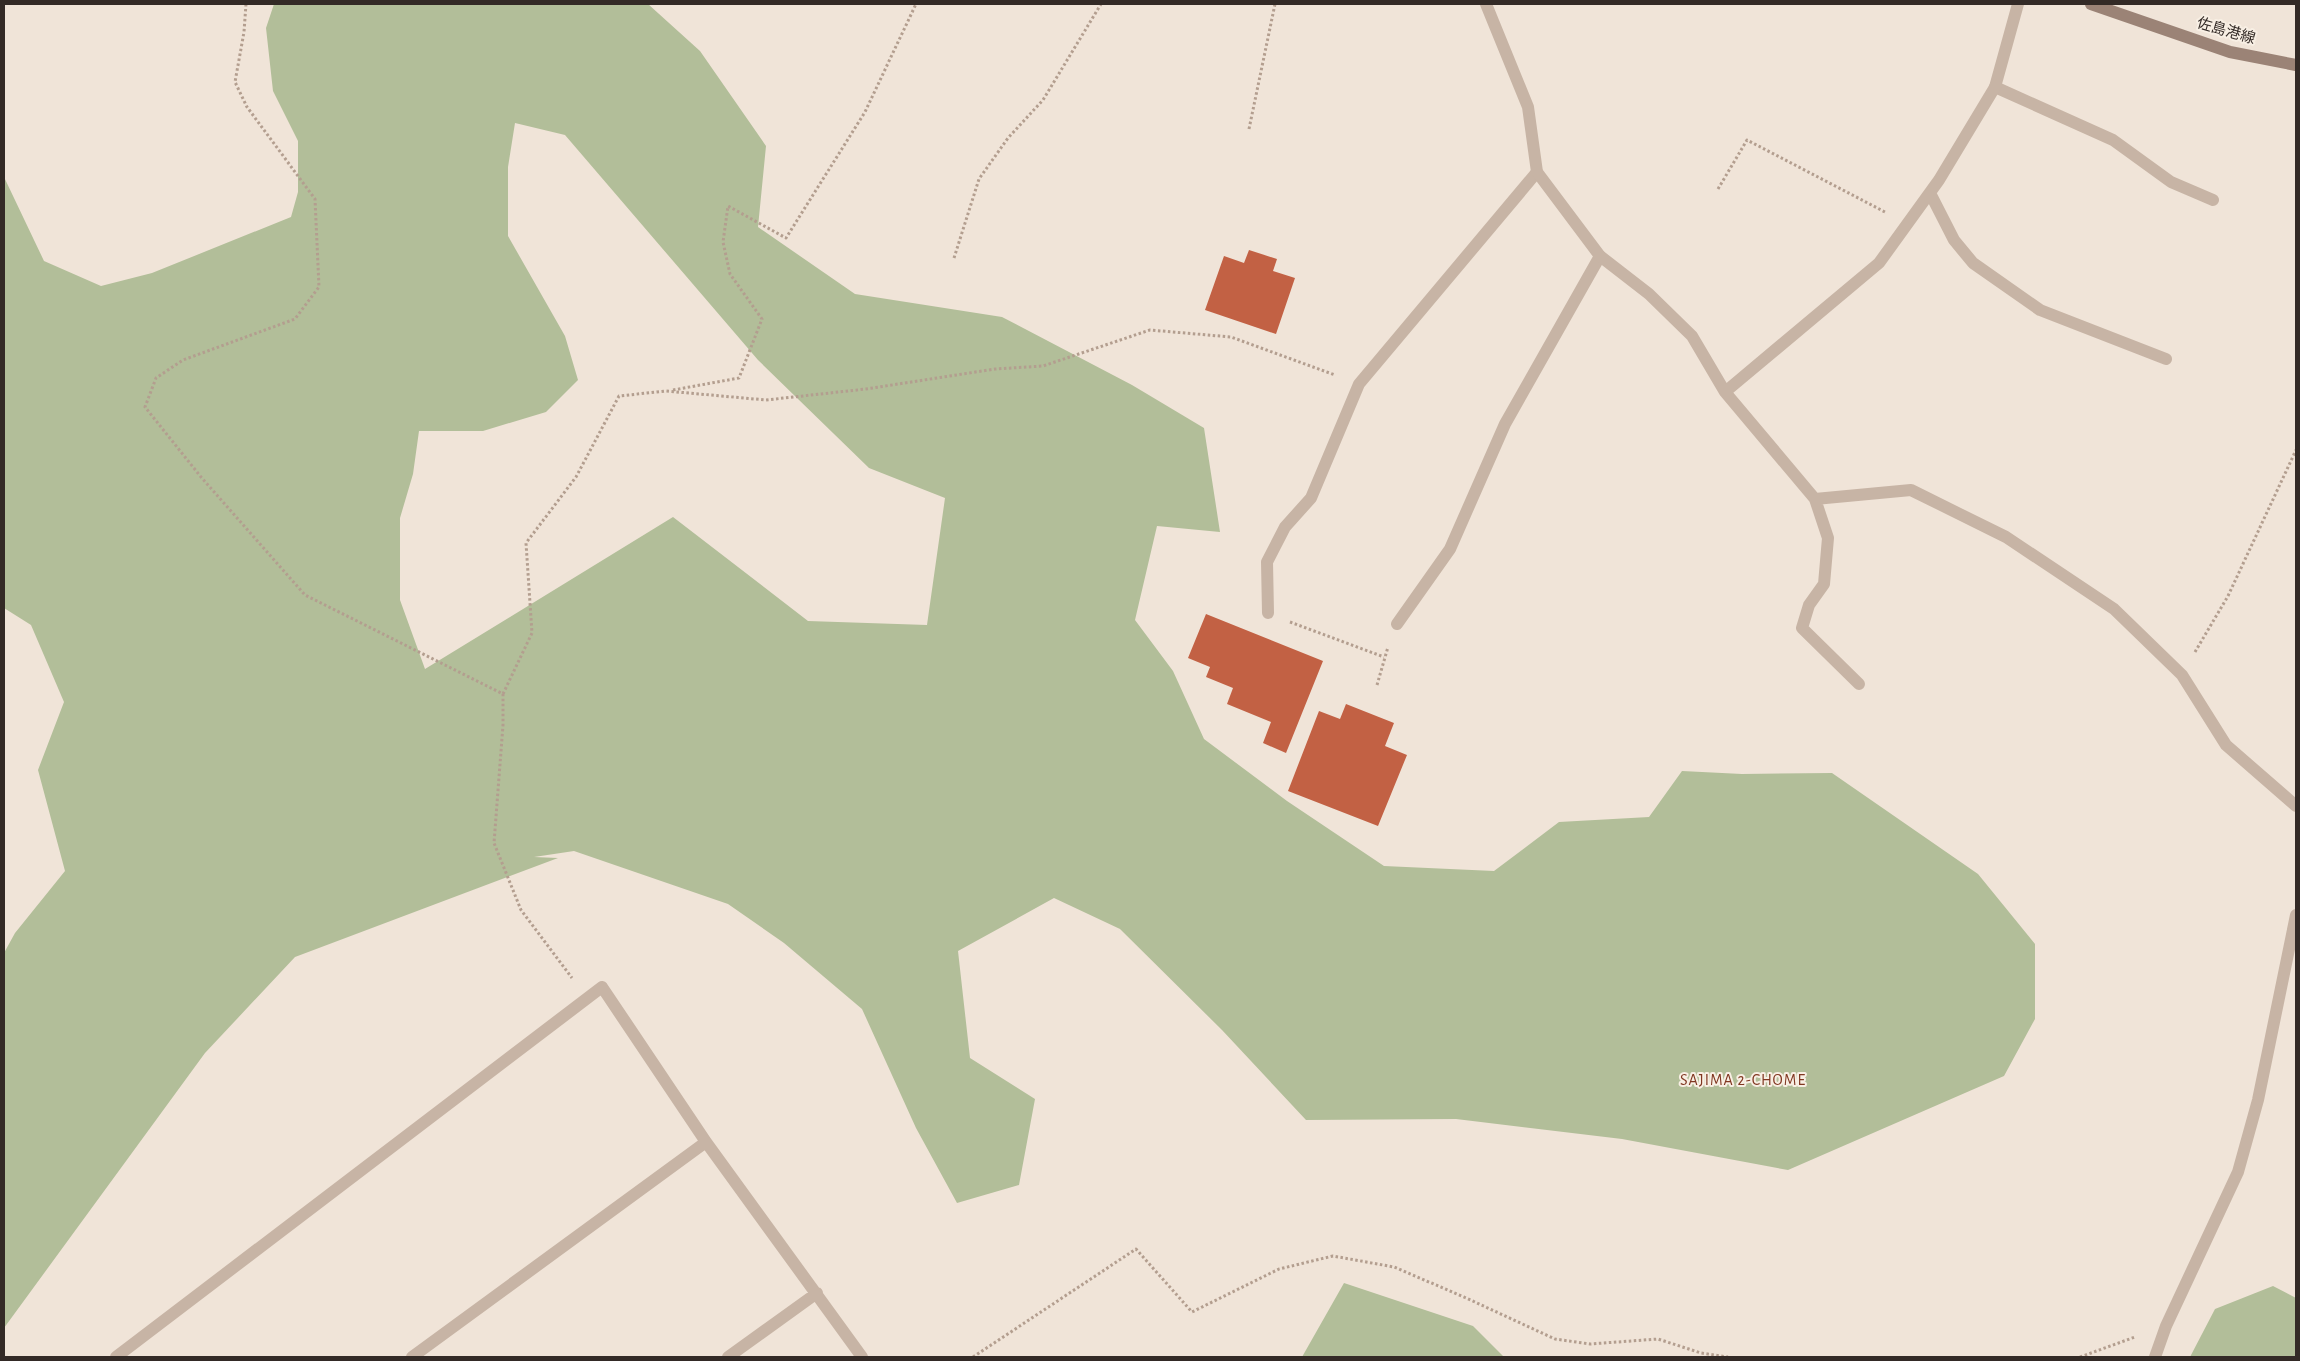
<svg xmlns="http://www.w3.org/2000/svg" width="2300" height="1361" font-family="'Alegreya Sans','Noto Sans JP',sans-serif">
<rect width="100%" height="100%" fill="#f0e4d8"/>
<path fill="#b2be99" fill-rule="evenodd" d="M274,4H648L700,51L766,146L758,227L855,294L1002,317L1132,385L1204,428L1220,532L1157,526L1135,620L1173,671L1204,739L1287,801L1384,866L1494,871L1559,822L1649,817L1682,771L1742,774L1832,773L1978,874L2035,944V1019L2004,1076L1788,1170L1622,1139L1456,1119L1306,1120L1222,1030L1120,929L1054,898L958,951L970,1058L1035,1099L1019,1185L957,1203L916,1128L862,1009L784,943L728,904L574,851L534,857L558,858L295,957L205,1053L4,1328V953L15,933L65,871L38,770L64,702L31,625L4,608V177L44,261L101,286L152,273L291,217L298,192V141L273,91L266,28ZM515,123L565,135L758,360L869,468L945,498L927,625L808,621L673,517L425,669L400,600V518L413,474L419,431H483L546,412L578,380L565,336L508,236V167Z
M1344,1283L1473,1326L1504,1357H1302Z
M2273,1286L2296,1298V1357H2190L2215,1309Z"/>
<path fill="#c26144" d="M1249,250L1277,259L1273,271L1295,278L1276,334L1205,310L1224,256L1244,263Z
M1206,614L1323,661L1286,753L1263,743L1271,722L1227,704L1233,688L1206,677L1210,667L1188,658Z
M1346,704L1394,723L1385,746L1407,755L1378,826L1288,791L1319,711L1340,719Z"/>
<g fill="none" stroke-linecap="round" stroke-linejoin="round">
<path stroke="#b39e8f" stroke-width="3" stroke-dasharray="2.5 2.5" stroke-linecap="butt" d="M246,4L244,32L235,82L247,107L315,199L319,287L295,319L183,360L156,378L145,407L201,477L305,595L503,694V725L494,843L521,910L572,978
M1249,129L1275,4
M1718,189L1747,140L1885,212
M954,258L979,179L1008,138L1043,100L1101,4
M673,390L739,378L762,319L730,274L723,242L728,206L786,238L865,112L916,4
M1290,622L1384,657
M2195,652L2228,596L2296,450
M1377,685L1388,647
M503,694L532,633L526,543L576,477L619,396L666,391L766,400L866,389L995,369L1043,366L1150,330L1231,337L1335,375
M973,1357L1136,1249L1192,1312L1279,1269L1333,1256L1394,1267L1464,1297L1555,1339L1590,1344L1658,1339L1701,1353L1728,1357
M2080,1357L2135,1337"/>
<path stroke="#c7b4a5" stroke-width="12" d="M1995,87L2113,140L2171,182L2213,200
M1268,613L1267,562L1285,527L1311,498L1359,384L1537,172
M1397,624L1450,549L1505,424L1600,256"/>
<path stroke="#c7b4a5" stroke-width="12" d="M1486,4L1528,107L1537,172L1600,256L1649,294L1692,336L1725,392L1815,499L1828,538L1824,584L1809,605L1802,628L1859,684
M1930,193L1954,240L1973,263L2040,310L2166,359
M1725,392L1879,263L1939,180L1995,87L2018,4
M1815,499L1911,490L2006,537L2114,609L2182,675L2226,745L2296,806
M116,1357L602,987L706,1142L862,1357
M412,1357L706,1142
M728,1357L817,1293
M2155,1357L2166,1326L2238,1172L2258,1100L2296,915"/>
<path stroke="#9b8376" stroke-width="12" d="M2091,4L2230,52L2296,65"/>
</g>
<g text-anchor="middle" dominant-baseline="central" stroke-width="4" stroke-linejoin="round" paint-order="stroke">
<g font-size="15" fill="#332a26" stroke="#f8efe4">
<text transform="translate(2226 31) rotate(16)">佐島港線</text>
</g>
<g font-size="16" letter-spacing="1" fill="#803721" stroke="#f8efe4">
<text x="1743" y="1080">SAJIMA 2-CHOME</text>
</g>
</g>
<rect width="2300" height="1361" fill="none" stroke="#332a26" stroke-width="10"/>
</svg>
